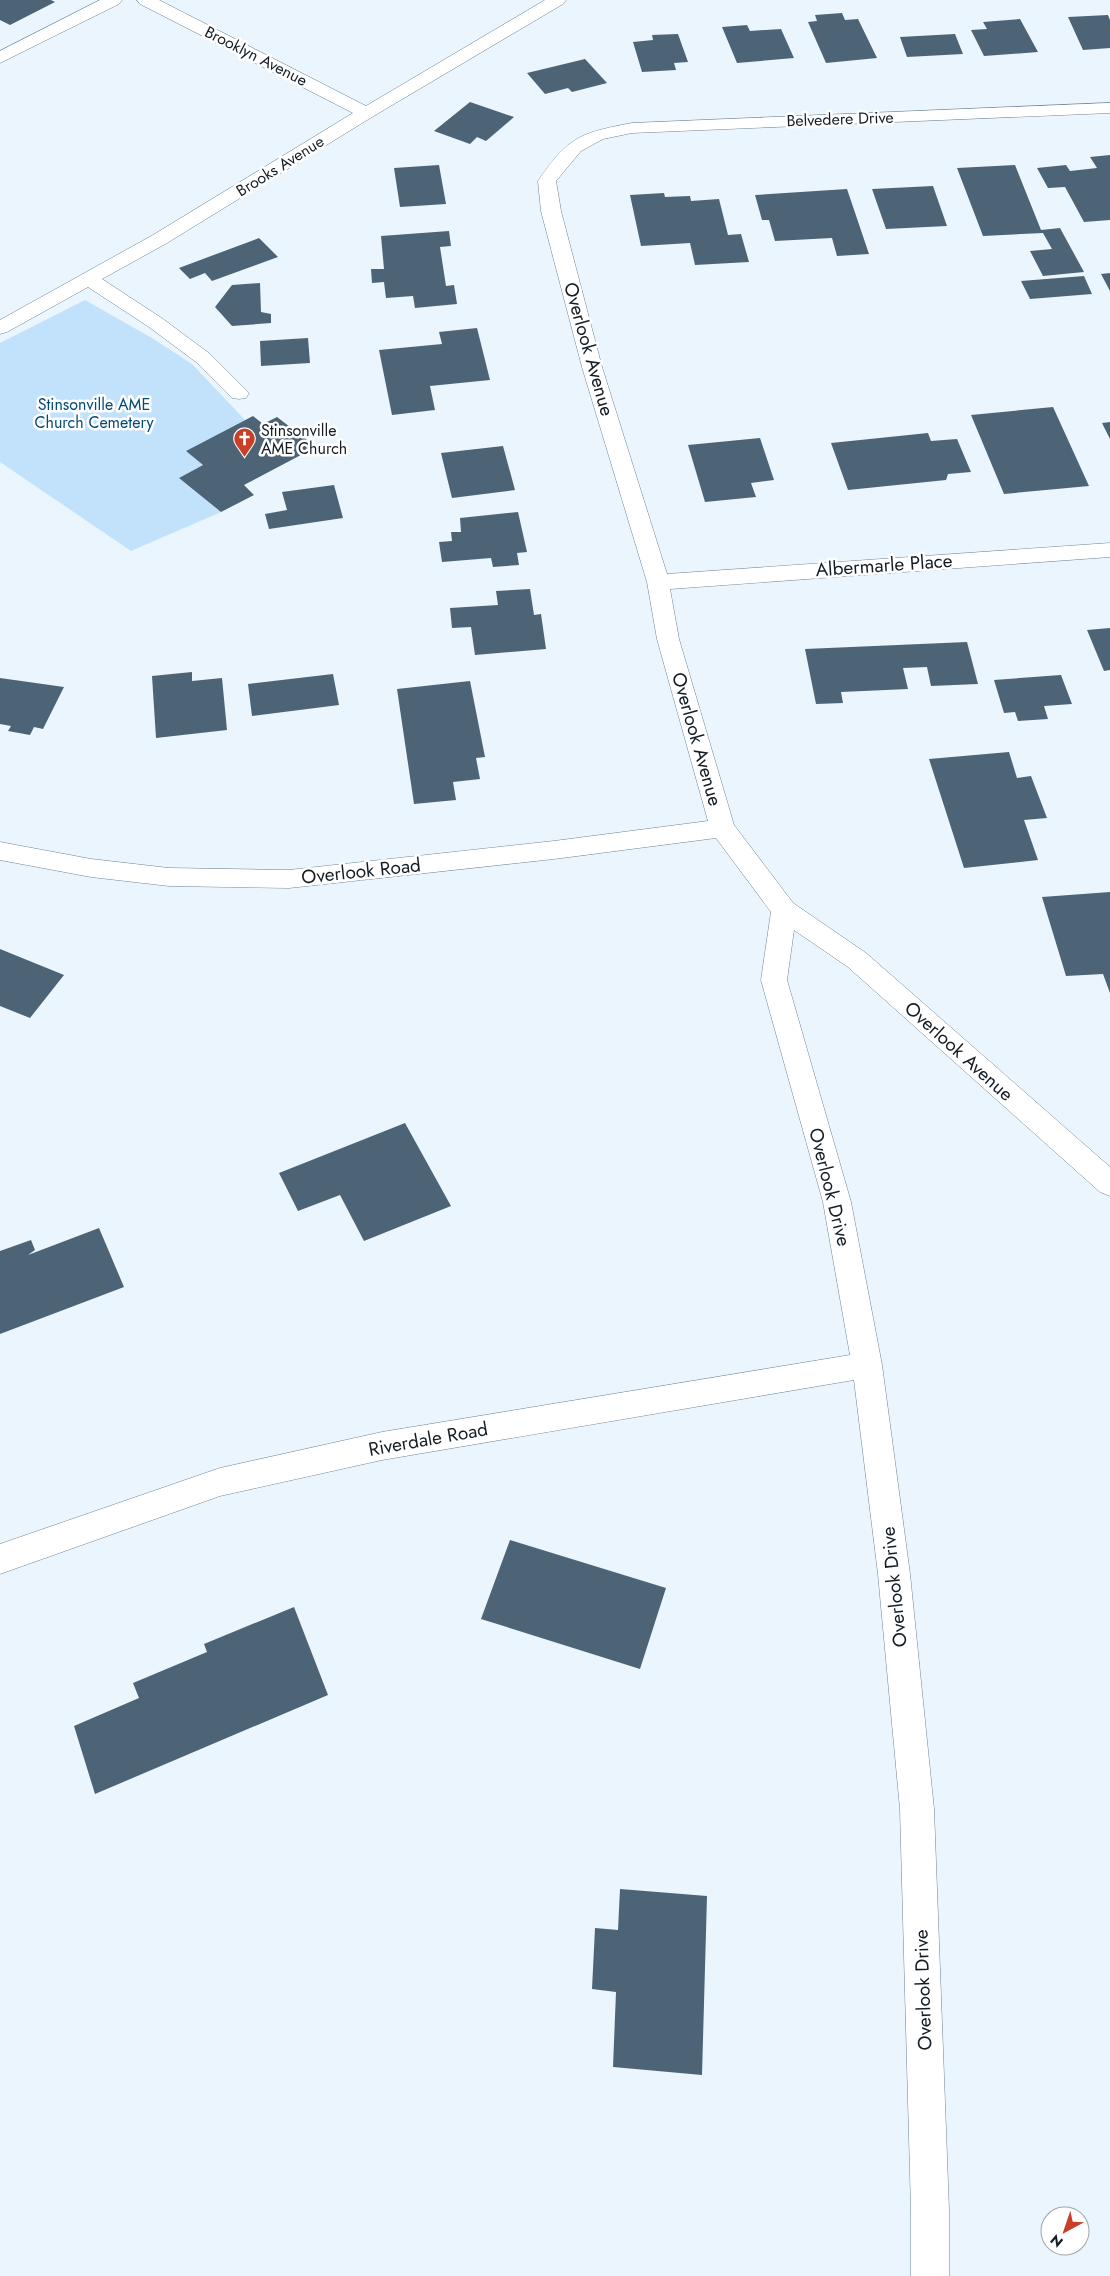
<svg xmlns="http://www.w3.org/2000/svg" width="1110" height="2276" font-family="Jost,sans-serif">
<rect width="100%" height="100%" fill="#ebf5fe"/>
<path fill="#c2e2fc" d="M85,300L152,338L192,364L245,420L186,451L203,465L179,478L221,512L131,551L0,462V343Z"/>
<path fill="#4d6476" d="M0,0H51L55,2L10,25L0,20Z
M842,13L845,20L858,19L877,58L826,63L808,22L817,21L815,15Z
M1108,15L1110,20V48L1083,50L1068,17Z
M1020,19L1038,52L984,56L971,30L987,29L983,22Z
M747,25L750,31L781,29L794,58L737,63L722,27Z
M678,34L688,62L674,63L676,70L642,72L633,42L653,40L652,35Z
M955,34L963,54L907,57L900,37Z
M585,59L607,83L572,92L568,88L545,94L527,73Z
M470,102L514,117L486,141L477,137L470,144L434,131Z
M1110,155V220L1084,222L1065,187L1048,188L1037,168L1066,165L1070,171L1097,168L1090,157Z
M439,165L446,204L400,207L394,168Z
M1015,165L1041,230L1060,228L1084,272L1043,276L1030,251L1052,249L1043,233L983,236L957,168Z
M933,186L947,226L886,229L872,189Z
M847,189L869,254L837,256L832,238L775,241L769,220H762L755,195Z
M664,193L665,197L690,196L691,201L719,199L728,235L741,234L749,262L695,265L690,243L641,246L630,195Z
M449,231L451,246L440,247L446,286L454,285L457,304L415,308L413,296L386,298L384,282L372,283L371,269H384L381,236Z
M259,238L278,257L212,281L205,273L190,279L179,268Z
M1110,273V291L1101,274Z
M1084,276L1092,294L1030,299L1021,281Z
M260,283L261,312L271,314V323L232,326L215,307L232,285Z
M477,328L490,380L430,386L435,410L392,415L379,350L442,344L439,332Z
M308,338L310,363L261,366L260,341Z
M1053,407L1089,486L1004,494L971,415Z
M253,416L263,424L277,417L316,447L244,485L254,495L221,512L179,478L203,465L186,451Z
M1110,422V439L1102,423Z
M928,433L931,441L957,439L971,472L948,474L946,480L848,490L831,443Z
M760,438L774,480L751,483L756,497L705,502L688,445Z
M503,446L515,490L452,498L441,453Z
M334,485L343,518L269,529L265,514L287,510L282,492Z
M518,512L527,552L517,553L519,565L493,567L491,558L442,562L439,542L452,541L451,532H461L460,518Z
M530,589L534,615L541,614L546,649L475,655L471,627L452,628L450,608L498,605L496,591Z
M1110,628V670L1104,671L1087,630Z
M967,642L978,684L931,686L927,667L903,668L908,689L841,692L843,703L816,704L805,649Z
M192,672V681L222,678L227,730L156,738L152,676Z
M333,674L339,705L252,716L248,684Z
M1061,675L1072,704L1044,706L1048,719L1018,721L1015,712L1004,713L994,680Z
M0,678L64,687L43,729L34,727L30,735L8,731L11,726L0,724Z
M470,681L485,757L476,758L480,779L453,782L456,800L414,804L397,689Z
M1009,752L1017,778L1031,776L1047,818L1024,820L1038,860L964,868L929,759Z
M1110,892V993L1103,974L1066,976L1042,897Z
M0,949L64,975L30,1018L0,1006Z
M405,1123L451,1206L364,1241L340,1195L298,1211L279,1173Z
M99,1228L124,1287L0,1334V1251L31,1240L35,1250L28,1255Z
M510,1540L666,1588L640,1669L481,1619Z
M294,1607L328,1695L95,1794L74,1726L139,1698L133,1683L207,1652L204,1644Z
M620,1889L707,1896L702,2075L613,2067L616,1992L592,1989L595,1928L618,1930Z"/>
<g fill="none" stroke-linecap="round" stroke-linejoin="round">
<defs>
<path id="minor" d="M100,0H122L119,4L0,63V51Z
M137,0H159L366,106L545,0H566L563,4L372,117L167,243L102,279L163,319L210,354L249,393L246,398L239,399L232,398L196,362L149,327L88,287L7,332L0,334V320L153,235L353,113L140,4Z
M1110,103V113L632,133L603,139L581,151L556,181L561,211L602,367L667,574L1110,543V557L670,589L679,639L734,825L793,903L866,953L1110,1167V1196L1100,1192L848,967L794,930L787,980L851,1202L882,1365L910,1574L934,1809L949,2210V2276H911V2210L900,1809L878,1574L854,1380L382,1460L220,1496L0,1574V1544L220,1468L382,1432L850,1355L823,1202L761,980L771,912L716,838L554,859L289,888L169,886L91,877L0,860V842L91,859L169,868L289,870L554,841L708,821L657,639L647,582L582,367L541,211L538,181C569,136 580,133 632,123Z"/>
</defs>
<use href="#minor" stroke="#6c8497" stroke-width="1"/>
<use href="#minor" fill="#fff" fill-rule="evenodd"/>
</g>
<defs>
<symbol id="church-pin" viewBox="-11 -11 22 30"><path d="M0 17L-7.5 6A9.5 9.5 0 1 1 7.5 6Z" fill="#ca3f27" stroke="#fff"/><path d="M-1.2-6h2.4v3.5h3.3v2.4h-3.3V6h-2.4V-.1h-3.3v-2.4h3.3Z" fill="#fff"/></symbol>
</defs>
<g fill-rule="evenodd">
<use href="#church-pin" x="232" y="426" width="25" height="34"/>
</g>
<g text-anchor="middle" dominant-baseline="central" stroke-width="5" stroke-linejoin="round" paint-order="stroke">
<g font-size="16" fill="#141d25" stroke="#fff">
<text transform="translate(256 56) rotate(27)">Brooklyn Avenue</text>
<text transform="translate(840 119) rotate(-2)">Belvedere Drive</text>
<text transform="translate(280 166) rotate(-32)">Brooks Avenue</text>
</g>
<g font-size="16" fill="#004c77" stroke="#fff">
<text x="94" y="404">Stinsonville AME<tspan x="94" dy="18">Church Cemetery</tspan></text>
</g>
<g font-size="16" fill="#141d25" stroke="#fff" text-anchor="start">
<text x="261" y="430">Stinsonville<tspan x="261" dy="18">AME Church</tspan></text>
</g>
<g font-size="19" fill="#141d25" stroke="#fff">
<text transform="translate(589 349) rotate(74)">Overlook Avenue</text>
<text transform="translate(884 565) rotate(-4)">Albermarle Place</text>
<text transform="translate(697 739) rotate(74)">Overlook Avenue</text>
<text transform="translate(361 871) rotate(-6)">Overlook Road</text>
<text transform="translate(959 1051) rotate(42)">Overlook Avenue</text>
<text transform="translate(830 1187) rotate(76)">Overlook Drive</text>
<text transform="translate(428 1439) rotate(-10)">Riverdale Road</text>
<text transform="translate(894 1587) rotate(-96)">Overlook Drive</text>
<text transform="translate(923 1990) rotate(-92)">Overlook Drive</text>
</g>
</g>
<g transform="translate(1065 2231) rotate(220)"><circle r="24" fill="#ffffff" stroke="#a1a5a8"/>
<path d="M0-4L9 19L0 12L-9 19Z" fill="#ca3f27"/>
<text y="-8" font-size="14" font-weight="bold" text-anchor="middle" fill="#141d25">N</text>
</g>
</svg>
